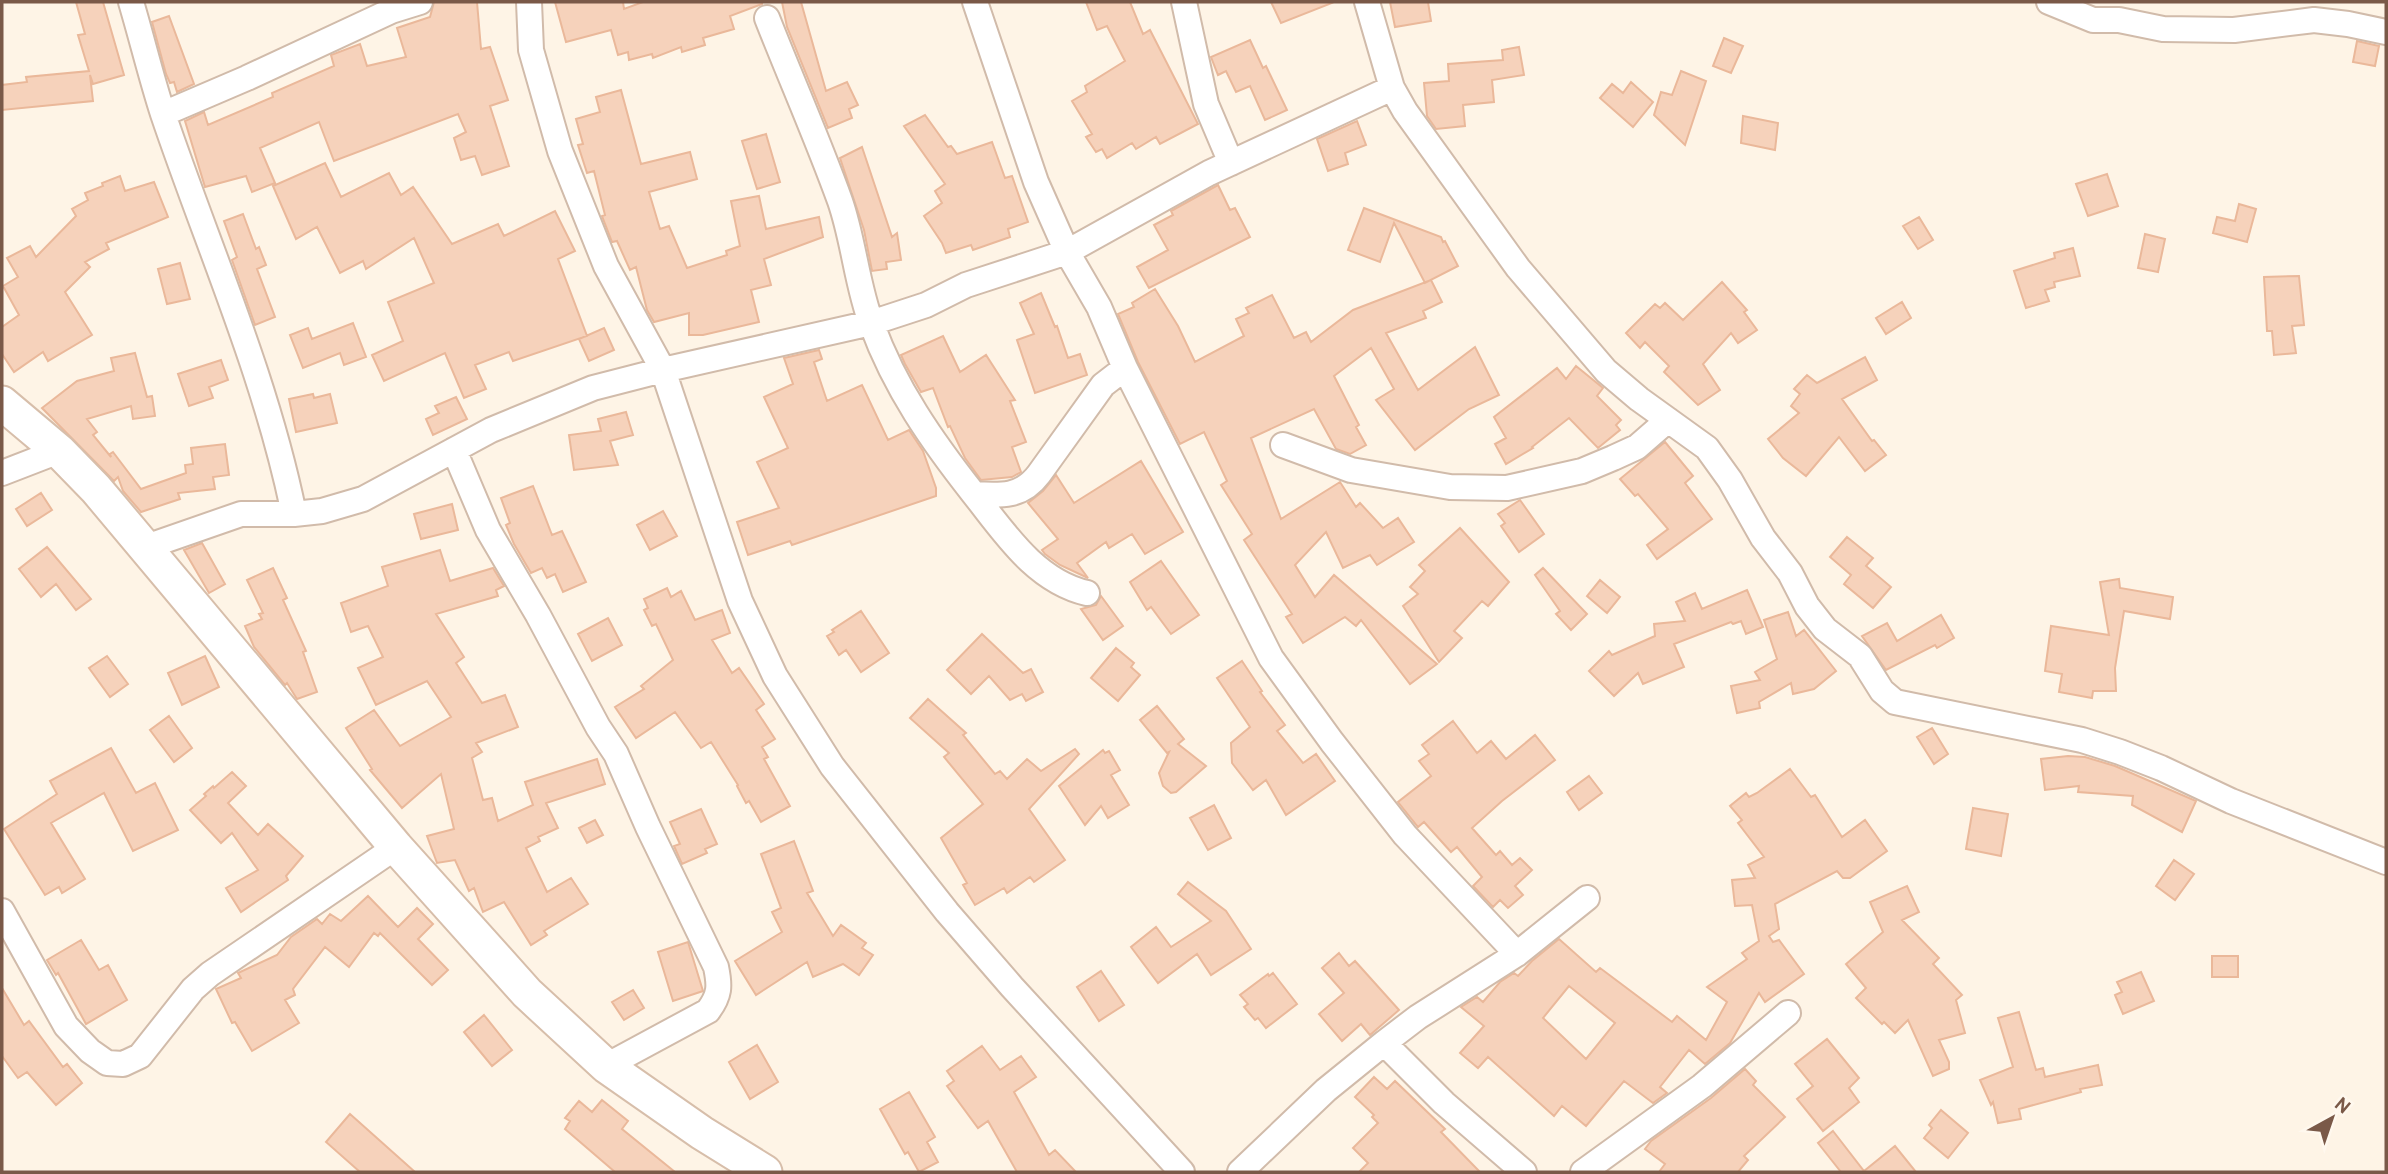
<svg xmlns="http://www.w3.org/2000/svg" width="2388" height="1174" font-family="Overpass,sans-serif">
<rect width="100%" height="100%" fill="#fef4e6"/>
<path fill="#f6d2bb" stroke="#eab89a" stroke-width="2" fill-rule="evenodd" d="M76,2H103L124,75L93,84L90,75L93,101L2,110V85L27,82L26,77L89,71L78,35L85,34Z
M434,2H477L481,49L490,47L508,100L490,106L509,166L482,175L475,156L461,160L454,138L466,132L458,114L334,161L319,122L260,148L275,183L252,192L246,176L205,187L185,121L204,112L208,125L273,97L272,93L334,66L331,55L360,44L367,66L406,57L397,28L430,17Z
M555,2H623L624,9L643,2H762V4L730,16L734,29L703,38L705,45L682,52L681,47L653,58L652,54L629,60L628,52L618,55L611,30L566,42Z
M782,2H801L826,91L847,82L858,105L849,109L852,118L828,128L787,27Z
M1086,2H1130L1143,34L1150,30L1198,124L1160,144L1156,137L1136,149L1132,143L1107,158L1102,149L1096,152L1086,137L1092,134L1072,101L1087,92L1085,86L1125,61L1107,26L1097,30Z
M1271,2H1331L1332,3L1281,23Z
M1390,2H1428L1431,21L1395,27Z
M169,16L194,84L177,92L174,82L170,83L166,74L152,22Z
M1724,38L1743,46L1731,73L1713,66Z
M1250,40L1263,68L1266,66L1287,110L1265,120L1250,86L1236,92L1226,71L1218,75L1211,57Z
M2357,41L2379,46L2375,66L2353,62Z
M1519,47L1524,75L1492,80L1494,102L1463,105L1465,126L1436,129L1427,116L1424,83L1449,81L1448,64L1503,60L1502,50Z
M1681,71L1706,81L1685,145L1654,115L1661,92L1672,95Z
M1631,82L1653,102L1633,127L1600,98L1612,84L1623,93Z
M621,90L641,164L690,152L697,179L649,192L660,229L669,226L687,268L727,255L726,251L740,246L731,201L759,196L766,229L819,217L823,237L764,259L771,285L751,290L759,322L703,335H689V313L654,322L647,310L636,267L630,270L617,241L612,242L602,216L605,215L594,171L587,173L578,145L583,144L576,119L600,112L596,97Z
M925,115L948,147L951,146L957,154L992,142L1005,178L1012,176L1028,222L1008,229L1010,237L973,250L971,245L946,253L942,243L924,216L942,203L935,191L945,184L904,126Z
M1743,116L1778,123L1775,150L1741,143Z
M1357,121L1366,145L1345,153L1348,164L1328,171L1317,139Z
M766,134L780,182L757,189L742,141Z
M862,147L892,237L897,233L901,260L886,262L887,269L872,271L864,230L840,158Z
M325,163L341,197L389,173L401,195L413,187L452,244L498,224L504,236L555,211L575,251L558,259L587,336L513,361L509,352L475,365L486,389L464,398L445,353L384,381L372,355L403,341L388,302L434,283L414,238L366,269L363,261L340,273L317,227L296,239L273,186Z
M2107,174L2118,206L2088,216L2076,184Z
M120,176L125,191L154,182L168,217L106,243L109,249L85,262L90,267L65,292L92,335L48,361L43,352L14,372L2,354V327L19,315L3,286L18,277L7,258L30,246L36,257L76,216L72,209L88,200L85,193L103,186L102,183Z
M1218,185L1230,210L1235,208L1250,237L1149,288L1137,267L1168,250L1154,225L1173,215L1171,211Z
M2239,204L2256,209L2247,242L2213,233L2217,217L2235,221Z
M1364,208L1441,237L1443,242L1445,241L1458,266L1425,283L1394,223L1380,262L1348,250Z
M243,214L256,249L259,247L266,265L257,269L275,317L255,325L232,260L237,257L224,221Z
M1919,217L1933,240L1918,249L1903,226Z
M2145,234L2165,239L2158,272L2138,268Z
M2073,248L2080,276L2054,282L2055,287L2045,290L2049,301L2026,308L2014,271L2055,258L2054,253Z
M180,263L190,299L167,304L158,269Z
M2299,276L2304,325L2292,326L2296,353L2274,355L2272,331H2267L2264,277Z
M1431,280L1442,302L1423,311L1426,318L1386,333L1418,390L1475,347L1499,395L1469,409L1415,450L1376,400L1394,389L1371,348L1334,376L1359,425L1356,427L1366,445L1350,454L1336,449L1314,409L1251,438L1281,519L1340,482L1356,507L1360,503L1383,528L1398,518L1414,542L1377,565L1370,555L1343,568L1326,532L1295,565L1315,597L1334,575L1437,664L1410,684L1361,620L1356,626L1345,617L1303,643L1286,617L1292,614L1244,540L1252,534L1221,485L1227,481L1204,432L1180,444L1138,362L1118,314L1134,307L1132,303L1155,289L1178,326L1195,362L1244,336L1236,319L1249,313L1246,308L1272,295L1294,338L1306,332L1311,342L1353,310Z
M1722,282L1747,310L1744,312L1757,330L1738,343L1731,333L1703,364L1720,390L1698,405L1664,372L1669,366L1645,342L1640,348L1626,333L1655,304L1660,308L1665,303L1683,320Z
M1041,293L1055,327L1057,326L1068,358L1080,354L1087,375L1035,393L1017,340L1034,334L1020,303Z
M1902,302L1911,318L1886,334L1876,318Z
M353,323L366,357L344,365L340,353L303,368L290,335L308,328L312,339Z
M604,328L614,350L589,361L579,339Z
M943,336L960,372L986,355L1015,400L1010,401L1026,442L1012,447L1021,472L1012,477L981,480L965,458L950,426L948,427L933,388L921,392L905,364L901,355Z
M819,350L822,359L814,362L827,401L862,385L888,440L909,430L923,451L936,488V496L792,545L790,541L748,555L737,522L779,508L757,462L788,448L764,397L793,384L784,358Z
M135,353L147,397L152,396L155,416L133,419L131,406L87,419L97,432L93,435L111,457L110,454L113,452L141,489L186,473L185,465L193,464L191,448L225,444L229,475L213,477L215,489L178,493L180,499L141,512L123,491L118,477L114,481L42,408L77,381L114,371L111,358Z
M1865,357L1877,380L1842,399L1872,441L1874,440L1886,455L1865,471L1839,437L1806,476L1783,458L1768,439L1799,413L1791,406L1800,394L1794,389L1807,375L1817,383Z
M221,360L228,380L209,387L213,398L189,406L178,374Z
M1576,366L1603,388L1597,396L1621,420L1616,425L1620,430L1598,448L1569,418L1532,447L1533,448L1506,464L1495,444L1506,438L1494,417L1557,368L1566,379Z
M313,394L314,398L330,394L337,423L296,432L289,399Z
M456,397L467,419L433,435L426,419L439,413L435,406Z
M626,412L633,435L610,441L618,465L574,470L569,435L601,431L598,419Z
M1665,442L1693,476L1685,483L1712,519L1657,559L1647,545L1668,529L1638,494L1635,496L1620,479Z
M1141,461L1183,532L1145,554L1132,534L1109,548L1106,542L1077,563L1088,578L1060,565L1045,554L1042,550L1058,539L1028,503L1043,491L1056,475L1074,503Z
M533,486L552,535L562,531L586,582L563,592L555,574L547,578L542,568L531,573L514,544L506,525L510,523L501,498Z
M41,493L52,510L27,526L16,509Z
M1520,500L1544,534L1519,552L1501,526L1505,523L1498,514Z
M452,504L458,530L421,539L414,514Z
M663,511L677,536L650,550L637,525Z
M1460,528L1509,582L1488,606L1482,601L1454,631L1462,638L1439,662L1403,606L1418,594L1410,587L1425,571L1419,565Z
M1847,537L1873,558L1866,566L1891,587L1873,608L1844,584L1851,575L1830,557Z
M202,543L225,584L209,593L184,550Z
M47,547L91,599L76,610L56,584L41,597L19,569Z
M440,550L450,581L493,568L504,586L496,590L498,596L436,614L464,657L456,663L482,703L505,695L518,727L476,743L482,752L472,758L483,800L492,798L498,821L533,805L525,782L597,759L605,784L546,803L558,828L538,837L540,841L526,848L547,892L571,878L588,904L544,931L547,935L531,945L504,902L483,912L474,888L469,891L455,860L437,863L427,836L454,829L441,774L402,808L370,770L372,769L346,728L374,710L400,746L451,717L427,681L376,705L358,668L383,657L368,626L351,632L341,603L388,586L382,567Z
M1161,561L1199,615L1171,634L1151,607L1147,610L1130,582Z
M273,568L287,598L283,600L306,651L303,652L317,692L297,699L287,683L285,685L254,647L245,626L262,619L259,614L263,613L247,580Z
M1543,568L1587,614L1571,630L1556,614L1560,611L1535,575Z
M2119,579L2120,588L2173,597L2170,619L2124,611L2115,668L2116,691H2093L2092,698L2059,692L2062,674L2045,671L2051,626L2109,635L2100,582Z
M1600,580L1620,597L1607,613L1587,596Z
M667,588L671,597L681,591L695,620L722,610L730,633L712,640L732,673L739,668L764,704L756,710L775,739L762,747L768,757L764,759L790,806L761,822L749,801L746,803L737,786L738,785L711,742L701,748L675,712L636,738L615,707L644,689L641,686L673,660L656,624L652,626L644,610L648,608L644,599Z
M1747,590L1763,627L1746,634L1741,621L1733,624L1731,622L1674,644L1684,667L1643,684L1638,673L1614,696L1589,671L1609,651L1612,655L1655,636L1654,624L1685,621L1676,602L1695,593L1702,609Z
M1101,596L1123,626L1103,640L1081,609L1096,605Z
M861,611L889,653L861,672L846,650L839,655L827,636L834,632L832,630Z
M1788,612L1796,636L1804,630L1836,671L1814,689L1793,694L1791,683L1759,702L1760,708L1737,713L1731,686L1760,680L1755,672L1777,659L1764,620Z
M1941,615L1954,638L1937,648L1935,645L1886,670L1862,636L1887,623L1897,641Z
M608,618L622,645L592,661L578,634Z
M982,634L1023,673L1031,669L1043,692L1026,701L1022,694L1010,700L989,676L971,694L947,670Z
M1116,648L1134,663L1131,667L1140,675L1118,701L1091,678Z
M107,656L128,684L110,697L89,668Z
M205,656L219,687L182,705L168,673Z
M1242,661L1262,691L1260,692L1285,725L1277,731L1303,763L1316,754L1335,781L1286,815L1266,780L1253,790L1232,763L1231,743L1250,727L1217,678Z
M928,699L966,733L963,735L995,774L1000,771L1007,779L1027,759L1041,771L1075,749L1079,754L1029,809L1065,860L1034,882L1030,877L1007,893L1004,888L975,905L963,885L967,883L941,838L983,804L944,757L949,753L910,718Z
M1157,706L1184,739L1178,744L1206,766L1176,792L1171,793L1163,786L1159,773L1169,752L1167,753L1140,720Z
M169,716L192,748L174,762L150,730Z
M1453,721L1477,753L1491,741L1506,759L1535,735L1555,760L1502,801L1472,828L1496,855L1500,851L1512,865L1520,858L1532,870L1515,886L1523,895L1508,908L1500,900L1493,907L1473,886L1482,877L1457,847L1451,852L1424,822L1418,827L1398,802L1431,776L1419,761L1429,754L1422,745Z
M1932,728L1948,754L1934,764L1917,737Z
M111,748L136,793L155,783L178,830L133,851L104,793L51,823L85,879L62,893L59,887L45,895L4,829L57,794L50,781Z
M1103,750L1105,753L1109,751L1120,770L1111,775L1129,805L1108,818L1101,806L1085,825L1059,786Z
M2068,756L2085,757L2115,766L2196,801L2182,832L2132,805L2133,796L2078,792L2079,786L2045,790L2041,759Z
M1790,769L1811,797L1815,795L1842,837L1865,820L1887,851L1850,878H1843L1837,871L1775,904L1779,929L1769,936L1773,942L1779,940L1804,974L1765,1002L1759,993L1730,1043L1705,1064L1689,1050L1660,1087L1667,1093L1653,1103L1624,1081L1586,1126L1562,1106L1554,1116L1488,1057L1478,1068L1460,1053L1484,1026L1461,1007L1477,997L1483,1002L1500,982L1514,973L1518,976L1532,961L1559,939L1596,972L1600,968L1672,1022L1677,1016L1706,1040L1727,1002L1707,987L1747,959L1742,953L1759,941L1752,905L1735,906L1732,880L1755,878L1748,865L1764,857L1738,823L1742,820L1730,806L1746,793L1749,797L1757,793ZM1569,986L1615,1023L1586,1059L1543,1018Z
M232,772L246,786L228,803L258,835L268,824L303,856L286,876L288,880L241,912L226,888L258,870L232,833L221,843L190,810L206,796L204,794L213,786L214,788Z
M1589,776L1602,793L1579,810L1567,792Z
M1214,805L1231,838L1208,850L1190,818Z
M1973,808L2008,814L2001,856L1966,849Z
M701,809L717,844L705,849L707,853L682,864L674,846L680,844L670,822Z
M595,820L603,835L587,843L579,828Z
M794,841L813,891L807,893L833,936L841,925L866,943L862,948L873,955L859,975L843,964L813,977L807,962L756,995L735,961L782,932L772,912L781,908L761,854Z
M2174,860L2194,874L2175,900L2156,886Z
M1188,882L1226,911L1251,949L1211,975L1197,954L1158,983L1131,947L1156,927L1171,947L1211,921L1178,894Z
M1907,886L1919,912L1902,920L1939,958L1933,964L1962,995L1956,1000L1965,1033L1939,1040L1949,1062V1069L1933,1076L1908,1020L1895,1033L1884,1022L1882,1024L1856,998L1866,988L1846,964L1883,932L1870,902Z
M368,896L398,927L417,908L433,924L418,939L448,970L432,985L380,933L378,936L374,933L349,967L325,947L293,989L295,995L285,1000L299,1023L252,1051L235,1022L232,1023L216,989L241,978L238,973L277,955L291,937L317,919L322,924L330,914L341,921Z
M81,940L99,970L108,965L127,1000L86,1024L58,973L56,975L47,960Z
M688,942L703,991L673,1001L658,952Z
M1339,953L1349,966L1355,961L1399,1010L1370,1035L1361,1024L1342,1041L1319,1014L1344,993L1322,968Z
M2212,956H2238V977H2212Z
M1101,971L1124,1005L1099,1021L1077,987Z
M2141,972L2154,1001L2123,1014L2115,995L2122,992L2117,982Z
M1273,973L1297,1004L1266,1028L1258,1018L1255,1020L1244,1007L1248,1004L1240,995L1268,974L1269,976Z
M2,988L24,1025L29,1021L63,1067L67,1064L82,1083L56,1105L27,1072L18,1078L2,1056Z
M633,990L644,1008L624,1020L612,1002Z
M2019,1012L2036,1070L2043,1068L2045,1077L2098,1065L2102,1085L2080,1089L2081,1092L2019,1109L2021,1119L1998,1123L1993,1102L1991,1105L1980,1080L2013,1067L1998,1018Z
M484,1015L512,1050L492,1066L464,1032Z
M1827,1039L1859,1078L1849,1088L1859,1102L1823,1131L1797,1099L1813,1086L1795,1064Z
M757,1045L778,1082L750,1099L729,1062Z
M982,1046L1000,1070L1021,1056L1036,1077L1014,1092L1049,1155L1055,1150L1076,1172H1017L988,1121L978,1128L947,1086L954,1081L947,1071Z
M1745,1069L1756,1081L1753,1085L1785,1117L1744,1156L1748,1160L1738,1172H1659L1665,1164L1645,1149L1651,1141L1711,1098Z
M1374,1077L1387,1089L1395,1081L1445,1129L1441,1132L1480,1172H1359L1368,1163L1353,1148L1378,1123L1372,1117L1374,1115L1355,1097Z
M909,1092L935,1137L927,1142L938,1162L919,1172L908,1152L905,1154L880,1109Z
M602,1100L628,1121L622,1129L675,1172H615L565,1129L570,1121L565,1118L579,1101L592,1112Z
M1941,1110L1968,1133L1948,1158L1924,1138L1932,1128L1929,1125Z
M350,1114L415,1172H360L326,1142Z
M1833,1131L1864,1171L1895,1146L1916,1172H1841L1818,1143Z"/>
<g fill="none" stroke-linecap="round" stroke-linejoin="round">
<defs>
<path id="street" d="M131,2C142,39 151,77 163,114C208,247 266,376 294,514
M529,2L531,50L560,151L606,266L663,370L740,601L775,676L832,766L947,912L1012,987L1182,1172
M975,2L1036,182L1067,252L1099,307L1125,368L1271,658L1332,742L1405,835L1517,954
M1184,2L1206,104L1231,163
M1367,2L1392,88L1405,111L1518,268L1606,371L1639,399L1707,448L1730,480L1763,538L1790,573L1807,606L1825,629L1860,656L1882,691L1895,702L2082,740L2120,752L2161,768L2231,801L2386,862
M2049,2L2093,20H2119L2163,29L2234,30L2314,20L2348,24L2386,32
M767,18C791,79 818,140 840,201C854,241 857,287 872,325C895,388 932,441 973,493C1004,532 1035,581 1087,593
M163,114L247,78L391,11L420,2
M1283,445L1351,470L1450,487L1507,488L1582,471L1613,458L1637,447L1668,420
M454,450L488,530L538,615L598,727L616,754L648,827L716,967C720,986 720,995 708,1011L606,1066
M2,473L59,451
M974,494C1001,496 1022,497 1039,474L1103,385L1125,368
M146,547L241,514H294L322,511L363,499L491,430L593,388L663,370L871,323L926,305L966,285L1067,252L1209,173L1392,88
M2,911L66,1026L90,1051L107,1063L123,1064L140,1056L193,989L210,974L396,847
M1384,1043L1444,1103L1524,1172
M1240,1172L1326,1090L1384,1043L1418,1017L1517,954L1587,898
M1583,1172L1702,1086L1788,1013"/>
<path id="secondary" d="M2,403L59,451L96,489L396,847L527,993L606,1066L702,1133L765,1172"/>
</defs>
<use href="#street" stroke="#d1bbaa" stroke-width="28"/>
<use href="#secondary" stroke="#d7beaa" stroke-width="37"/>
<use href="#street" stroke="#fff" stroke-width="24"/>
<use href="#secondary" stroke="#fff" stroke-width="33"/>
</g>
<rect width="2388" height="1174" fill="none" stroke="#7a5948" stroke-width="7"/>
<g transform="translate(2332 1118) rotate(40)" stroke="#fff8ee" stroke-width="5" paint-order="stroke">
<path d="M0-5L12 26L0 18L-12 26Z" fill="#7a5948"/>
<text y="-10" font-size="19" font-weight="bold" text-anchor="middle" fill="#7a5948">N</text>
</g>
</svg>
